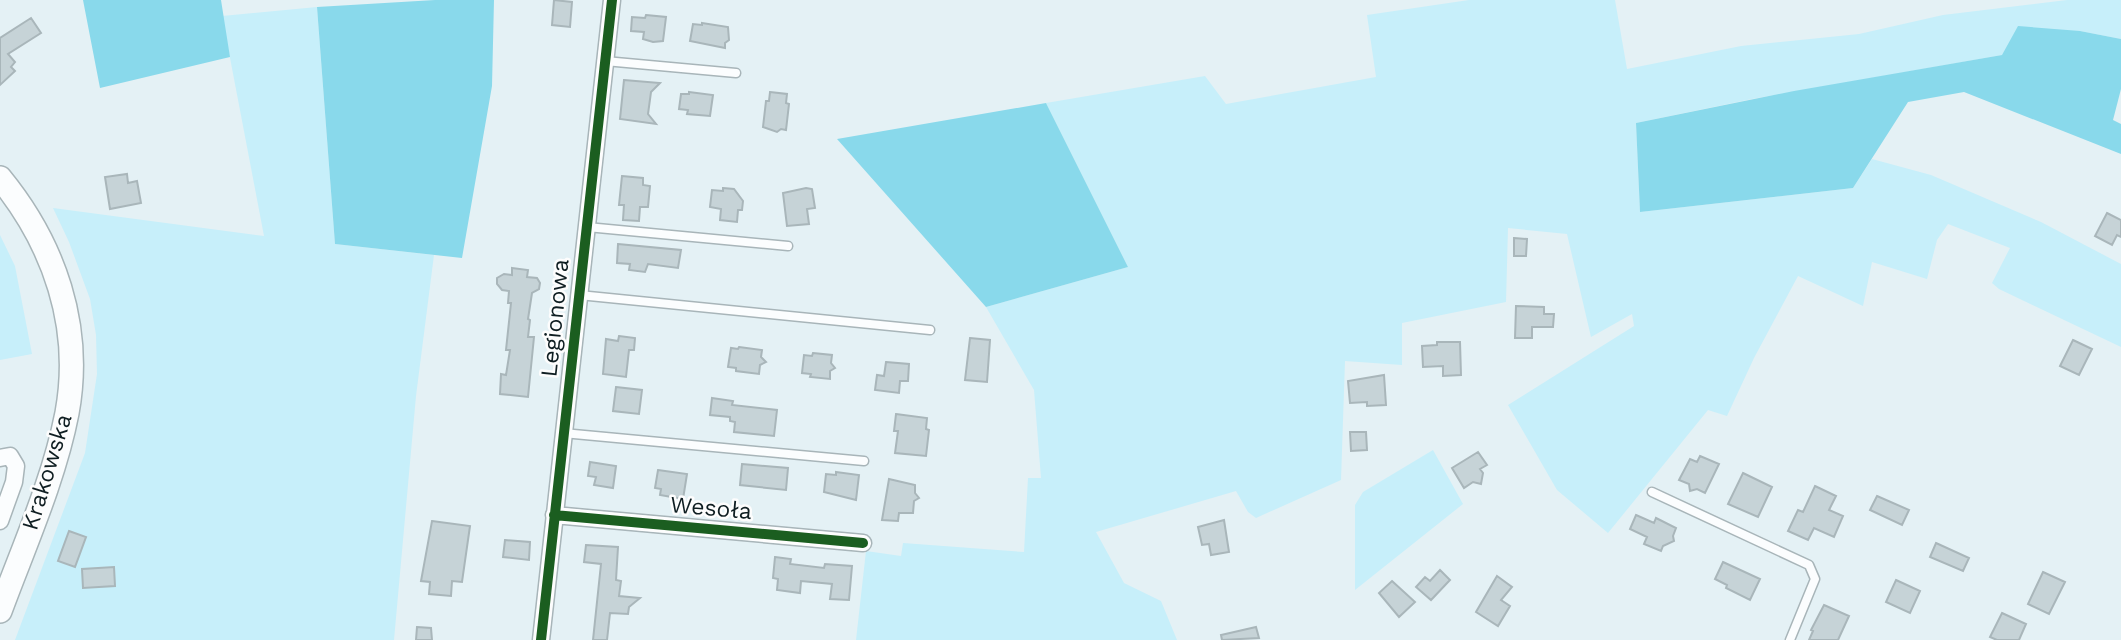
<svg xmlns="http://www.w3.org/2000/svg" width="2121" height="640" font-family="'Work Sans',sans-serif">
<rect width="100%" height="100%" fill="#e4f1f5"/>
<path fill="#c7effa" d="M1469,0H1615L1627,69L1741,46L1859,34L1943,15L2067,0H2121V39L2080,31L2002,55L1752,99L1636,123L1640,212L1853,188L1872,159L1931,175L2041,222L2121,264V347L1999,289L1992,283L2010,248L1948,224L1937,240L1927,279L1872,262L1863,306L1798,276L1754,358L1727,416L1708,410L1608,533L1557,490L1508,405L1634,326L1632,314L1591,337L1567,234L1508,228L1506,302L1402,323V365L1345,361L1341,480L1256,518L1248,512L1236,491L1096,532L1124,583L1161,601L1177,640H856L866,551L901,556L903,543L1024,552L1028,478H1041L1034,390L986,307L1128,267L1046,103L1205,76L1226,104L1376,77L1367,15Z
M317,7L335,244L434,255L416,396L394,640H15L85,453L97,374L96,335L90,299L69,242L53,208L264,236L222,16Z
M0,235L15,266L32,354L0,360Z
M1433,450L1463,504L1355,590V505L1363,492Z"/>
<path fill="#89d9eb" d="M83,0H221L230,57L100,88Z
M435,0H494L492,86L462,258L335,244L317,7Z
M2018,26L2080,31L2121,39V89L2113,120L2121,124V154L1964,92L1908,102L1853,188L1640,212L1636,123L1794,91L2002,55Z
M1046,103L1128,267L986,307L837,139Z"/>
<path fill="#c6d3d7" stroke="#a9b6ba" stroke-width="2" d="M554,0L572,2L570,27L552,25Z
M646,15L666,17L663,41L653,42L643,39L644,32L631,31L632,17L645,18Z
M31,18L41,33L8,54L15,62L11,67L15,71L0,85V38Z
M702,23L728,27L729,40L725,43V48L690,41L693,24L702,25Z
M624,80L660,83L651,92L648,114L656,124L620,119Z
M689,92L713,95L710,116L687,114L688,110L679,109L681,94H689Z
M770,92L787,94L786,103L789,104L786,130L781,129L777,132L763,127L766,101H769Z
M127,174L128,183L137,181L141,203L110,209L105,177Z
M622,176L643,178V185L650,186L648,207H640L639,221L623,220L624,205H619Z
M723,188L734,189L743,201L742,210H738L737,222L720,220L721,209L710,207L712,190L723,191Z
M806,188L812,189L815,208L807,209L809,224L787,226L783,193Z
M2107,213L2121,220V237L2117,235L2112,245L2095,236Z
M1514,238L1527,239L1526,256H1514Z
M618,244L681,250L678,268L648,264L645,272L629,270L630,264L617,263Z
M512,268L528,270L527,277L537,278L540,283L539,289L532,293L528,319L530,320L528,337H534L528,397L500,394L501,374L506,375L510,350H506L511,303H508L509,291L502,290L497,284V278L504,274L512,275Z
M1516,306L1544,307V314H1554L1553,327H1532V338H1515Z
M619,336L635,338L634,350H629L626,377L603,374L606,339L618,341Z
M970,338L990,340L987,382L965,380Z
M2073,340L2092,349L2079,375L2060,366Z
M1437,342H1460L1461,375L1443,376V366L1423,367L1422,346L1437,345Z
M739,347L762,350L761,357L766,362L760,365L759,374L736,371V368L728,367L731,348L738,349Z
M813,353L832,355L831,363L835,368L830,371V379L810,377L811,374L802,373L804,355L812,356Z
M886,362L909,364L908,381H900L899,393L875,390L877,375L884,376Z
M1384,375L1386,405L1367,406V402L1350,403L1348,381Z
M616,387L642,390L639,414L613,411Z
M712,398L733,401L732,405L777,410L774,436L734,432L735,422L730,421V417L710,415Z
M896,414L927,418L926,429L929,430L926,456L895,453L898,431H894Z
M1350,432H1366L1367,450L1351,451Z
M1478,452L1487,465L1480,469L1483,473L1481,484L1473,482L1464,488L1452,468Z
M1700,456L1719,464L1705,493L1697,489L1690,491L1689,484L1679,480L1690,459L1697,462Z
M590,462L616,466L613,488L594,485L596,477L588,476Z
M742,464L788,468L786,490L740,485Z
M658,470L687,474L683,499L660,495L661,489L655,488Z
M836,472L859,475L856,500L824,492L826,474L836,475Z
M1743,473L1772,487L1758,517L1728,504Z
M889,479L915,485V493L919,498L914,501L913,513H899L898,521L882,520Z
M1815,486L1836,496L1829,510L1843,516L1834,537L1814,528L1808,540L1788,531L1798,510L1803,512Z
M1877,496L1909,510L1902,525L1870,510Z
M1636,515L1654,523L1656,518L1676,528L1673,536L1674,541L1663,546L1661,551L1644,544L1647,537L1630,529Z
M1224,520L1229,552L1211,555L1209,544L1202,545L1198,527Z
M432,521L470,526L462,582L452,581L451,596L429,594L430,582L421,581Z
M69,531L86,537L75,567L58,561Z
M505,540L530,542L529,560L503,557Z
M1936,543L1969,558L1963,571L1930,557Z
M586,545L618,547L616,580L621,581L619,596L640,598L629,607L628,614L610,613L607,640H593L601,564L584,562Z
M775,557L791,559L790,564L824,568L825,564L852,566L849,600L830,599L832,584L801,581L800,593L777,590L778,579L773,578Z
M1723,562L1760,579L1750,600L1726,588L1727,585L1715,579Z
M114,567L115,586L83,588L82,569Z
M1440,570L1450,580L1431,600L1416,587L1425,577L1430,581Z
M2043,572L2065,582L2049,614L2028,604Z
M1497,576L1512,587L1501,600L1510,606L1498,626L1476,612Z
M1896,580L1920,591L1910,613L1886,602Z
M1392,581L1415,602L1399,617L1379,593Z
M1824,605L1849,616L1838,640H1809L1813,631L1811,630Z
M2002,613L2026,624L2019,640H1997L1990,637Z
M417,627L431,628L432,640H416Z
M1256,627L1259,638L1222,640L1221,635Z"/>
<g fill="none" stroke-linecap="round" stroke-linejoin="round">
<defs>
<path id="lane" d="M605,61L736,73
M587,227L788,246
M579,295L930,330
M563,433L864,461
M1652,492L1809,565L1815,579L1790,640"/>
<path id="street" d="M0,458L10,456L16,466L14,482L0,521
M554,515L863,543
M541,640L612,0"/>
<path id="secondary" d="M0,178C54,244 83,326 67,413C54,480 24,546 0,611"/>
</defs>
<use href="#lane" stroke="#a8b5b9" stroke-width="11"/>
<use href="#street" stroke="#a8b5b9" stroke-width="19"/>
<use href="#secondary" stroke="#a8b5b9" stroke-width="26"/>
<use href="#lane" stroke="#fbfdfe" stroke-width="8"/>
<use href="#street" stroke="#fbfdfe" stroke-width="16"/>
<use href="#secondary" stroke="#fbfdfe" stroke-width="23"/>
<defs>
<path id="cycleway" d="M554,515L863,543
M541,640L612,0"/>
</defs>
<use href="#cycleway" stroke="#fdfdfd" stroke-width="15"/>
<use href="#cycleway" stroke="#1b5e20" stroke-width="10"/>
</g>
<g text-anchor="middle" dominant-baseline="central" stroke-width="5" stroke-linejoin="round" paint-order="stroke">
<g font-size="23" fill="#0f1e22" stroke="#fdfdfd">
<text transform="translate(555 318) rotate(-84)">Legionowa</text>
<text transform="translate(47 472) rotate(-73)">Krakowska</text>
<text transform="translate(711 508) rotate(5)">Wesoła</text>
</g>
</g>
</svg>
